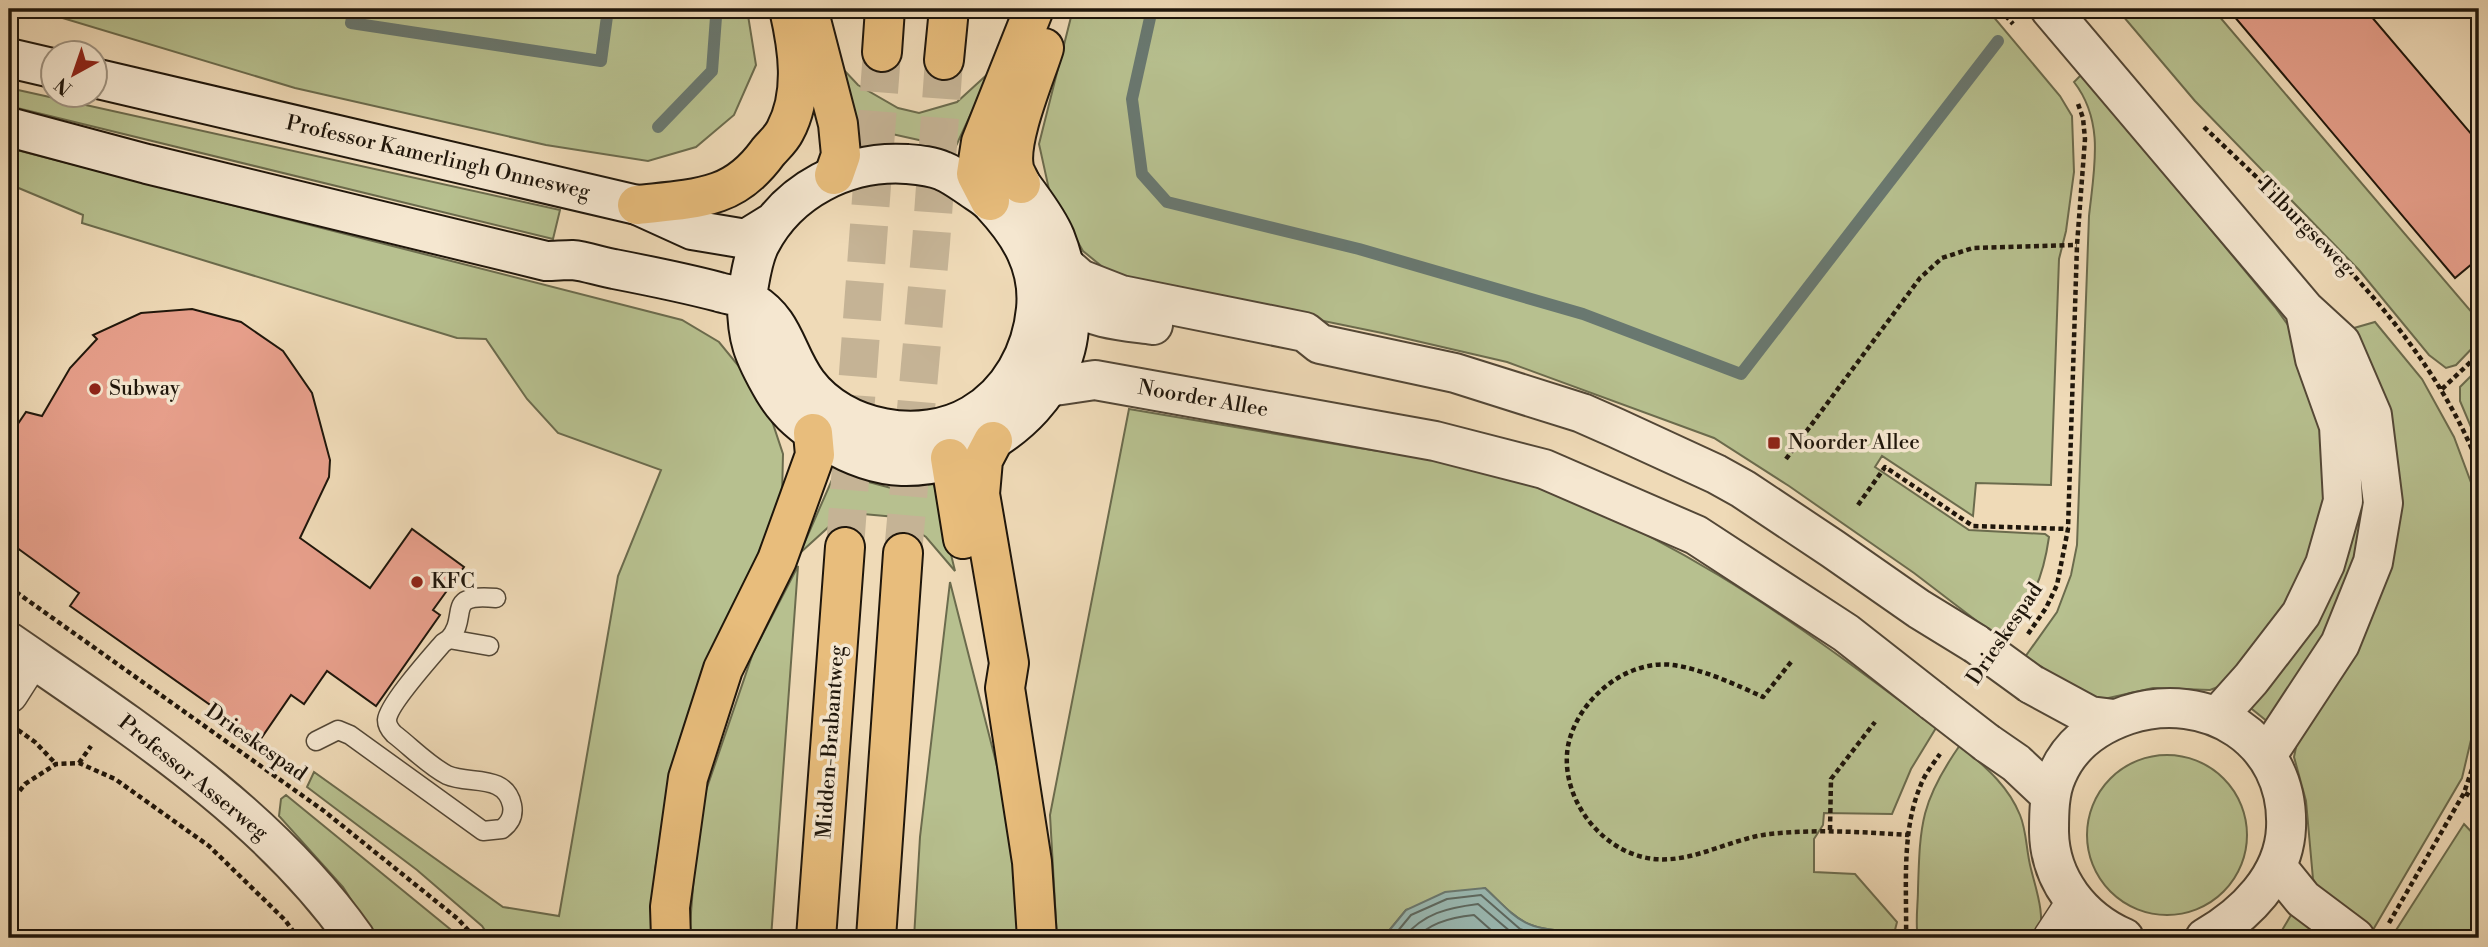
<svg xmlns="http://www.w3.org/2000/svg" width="2488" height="947" font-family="'Libre Bodoni',serif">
<rect width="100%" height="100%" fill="#efdab7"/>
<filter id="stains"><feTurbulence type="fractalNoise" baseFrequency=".00286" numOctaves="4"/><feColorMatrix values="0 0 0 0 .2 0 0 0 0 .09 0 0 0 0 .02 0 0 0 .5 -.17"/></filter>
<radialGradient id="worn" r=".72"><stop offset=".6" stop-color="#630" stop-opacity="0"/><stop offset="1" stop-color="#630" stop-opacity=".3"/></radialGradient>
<path fill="#b7c08f" stroke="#6b6b4d" stroke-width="2" d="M21,9H747L756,65L734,115L696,147L648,161L546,145L295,88L46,13Z
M1073,9H1987L2060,96L2072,116L2074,172L2066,231L2059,259L2051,485L1976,483L1973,516L1882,456L1875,467L1969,530L2045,534L2049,537C2042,586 2030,601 2003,641L1914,573L1789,486L1714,438L1507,362L1382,333L1138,283L1110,273L1083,251L1050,194L1039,144Z
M2117,9H2213L2474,315L2479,309V341L2456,365L2446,368L2429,355L2359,270L2195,101Z
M842,68L858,85L898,108L919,113L957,102L991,71L955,148L892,134L858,140Z
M2082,74L2275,307L2301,343L2329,466L2323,519L2286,608L2231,682L2210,690L2153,688L2104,699L2072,693L2025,657L2057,612L2071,575L2077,545L2089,216C2094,169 2105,122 2074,82Z
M9,88L560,210L553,239L9,106Z
M9,148L682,320L719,342L746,375L770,415L783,454L782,497L679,742L655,869L656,938H490L482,926L417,870L307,787L314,772L503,907L559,916L618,576L661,470L558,433L527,399L486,339L457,338L82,223L83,215L9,184Z
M2375,322L2422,379L2454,437L2479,504V706L2462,778L2370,935L2325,903L2313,879L2306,801L2294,757L2302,718L2382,581L2347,330Z
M2479,368V446L2460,401V387Z
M1129,409C1206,422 1282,435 1359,448C1397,454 1437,458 1474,468C1651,514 1793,620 1936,728L1911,769L1892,814L1824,813L1823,825L1814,839V872L1855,874L1897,922L1893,938H1565L1567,931C1521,929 1516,917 1485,888L1406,910L1383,938H1057L1050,815Z
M2346,414L2371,497L2335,627L2268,722L2247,705L2306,623Z
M835,473L891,488L934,484L955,571L926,537L896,517L863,514L833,523L800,553Z
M798,566L771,938H689L699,811L753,653Z
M950,582L1009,813L1019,938H914L920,837Z
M1960,745C1984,766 2008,785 2020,815C2027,832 2026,851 2031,869C2037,893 2045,914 2039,938H1918C1915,923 1918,905 1918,889C1920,823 1921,801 1960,745Z
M2087 835a80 80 0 1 1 160 0a80 80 0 1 1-160 0Z
M286,795L461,938H376L343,887L279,816L281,799Z
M2464,824L2479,840V938H2391Z
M2294,910L2330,938H2290L2281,932Z"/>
<path fill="#9abab4" stroke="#697870" stroke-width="2" d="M1485,888C1516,917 1521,929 1567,931L1565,938H1383L1406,910L1445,892Z"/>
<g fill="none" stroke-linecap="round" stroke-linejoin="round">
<path stroke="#5c6860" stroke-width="2" d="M1392,938L1411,915L1447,899L1481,895L1520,929L1544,937L1558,938
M1403,938C1424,913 1447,908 1478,904L1518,938
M1417,938C1430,922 1454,917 1474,915L1500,938"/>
<path stroke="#697870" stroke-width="12" d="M354,9L351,23L601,61L608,9
M1152,9L1132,99L1142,174L1167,202L1359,249L1583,314L1741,374L1998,41
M658,127L712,71L716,17L712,9"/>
</g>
<path fill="#e79f8b" stroke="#1f160b" stroke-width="2" d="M2228,9H2365L2479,143V258L2455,278Z
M192,309L241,322L283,351L312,393L330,460L329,477L300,538L370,588L412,529L464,567L433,610L440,615L376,706L327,671L304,704L291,695L260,740L70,606L79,593L9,542V437L26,412L42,416L70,368L97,339L93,335L141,313Z"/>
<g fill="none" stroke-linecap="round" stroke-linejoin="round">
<path stroke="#c5b395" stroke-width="38" stroke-dasharray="38 19" stroke-linecap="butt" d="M845,547L882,52
M903,553L931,243L944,60"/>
<defs>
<path id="service" d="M449,639C470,616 443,593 496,598
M316,741L338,730L350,735L483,831L502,829C510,823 514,815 512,805C505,773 469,785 447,775C428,765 411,747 394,734C390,730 387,726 387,720C388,705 431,657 443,643L449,639L489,646"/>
<path id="minor" d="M9,694L32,658
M2052,938L2075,903"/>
<path id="tertiary" d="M2050,9L2305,310L2341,343L2372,415L2383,503L2373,562L2340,644L2267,755
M1063,264L1080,279L1121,295L1305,332L1320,344L1455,373L1582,413L1616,428L1716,474L1743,489L1833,549L1919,609L1976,644
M1069,303C1093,319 1124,321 1153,325
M1048,387L1095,380L1435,441L1544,469L1696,535L1846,633L1934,702
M9,642C132,727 268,814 355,938
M2031,684L2090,716L2114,719
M2217,717L2251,679L2301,614L2325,564L2343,501L2339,426L2315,359L2305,310
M1987,743L2016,763L2051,796
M2277,867L2303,899L2355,938
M2124,938C2081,919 2050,880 2049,832C2049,814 2049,792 2057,775C2070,744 2095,726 2127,715C2207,689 2290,739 2286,828C2284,877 2245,915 2205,938"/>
<path id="secondary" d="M9,58L52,68
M94,78L637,205L692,230L746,239L775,221
M9,127L147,164L546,261C554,261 564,260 572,260C586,261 601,267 614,269C650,276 685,283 719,292C729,295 741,296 750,301C785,321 785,353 807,383C843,431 921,445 972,415C1010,393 1032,352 1036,309C1040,266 1020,234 992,204C986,197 978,193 971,188C962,182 953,175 943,171C932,166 919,165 907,164C847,160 788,190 760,244C752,260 750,279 747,296C746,338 753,355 774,391C788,414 805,427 827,441C850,455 875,465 902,466C965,468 1033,425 1059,367C1077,329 1070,275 1055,237C1047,218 1033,201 1021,184"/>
<path id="trunk" d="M812,24L838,124L841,155L834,175
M882,52L885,9
M944,60L949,9
M1021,184C1019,179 1015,173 1014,168C1008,139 1035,77 1044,48
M990,201L976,174L981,142L1034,9
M637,205C664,202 692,201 718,192C738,185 755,170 768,152C774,145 781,139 785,131C805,94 798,48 789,9
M993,441L983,460L980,494L1009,663L1005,688L1032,862L1037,938
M950,458L963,539
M671,938L670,907L688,778L723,669L777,560L815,455L813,433
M816,938L845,547
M876,938L903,553"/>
</defs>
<use href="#service" stroke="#534736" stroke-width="21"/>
<use href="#minor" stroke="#534736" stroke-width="40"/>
<use href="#tertiary" stroke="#534736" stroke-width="42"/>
<use href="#secondary" stroke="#1f160b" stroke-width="42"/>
<use href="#trunk" stroke="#1f160b" stroke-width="42"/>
<path stroke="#1f160b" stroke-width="4.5" stroke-dasharray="5 3.5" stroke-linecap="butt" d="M2000,9L2013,24
M2204,127C2308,227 2425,329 2479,466
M2442,389L2479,354
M1786,459L1920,278L1942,258L1973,248L2077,245
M1858,505L1885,467L1973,526L2068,529
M9,587L324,811L458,919L475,938
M2028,634L2046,608L2057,585L2068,529L2077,245L2085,139L2083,118L2078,104
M1791,662L1763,697C1737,685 1702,669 1673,665C1626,659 1577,700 1568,746C1560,792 1593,841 1636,855C1682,871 1725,839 1770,834C1817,829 1863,832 1909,835
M18,730L35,742L56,764
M79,763L91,746
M2465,793L2479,801
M9,804L25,784L56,764L79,763L115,779L209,846L285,920L298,938
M1830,830L1831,779L1875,722
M2389,923L2464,793L2479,748
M1906,938C1907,889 1901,833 1920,787C1924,775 1933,764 1940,754"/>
<use href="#service" stroke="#f5e7d0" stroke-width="18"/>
<use href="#minor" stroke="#f5e7d0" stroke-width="37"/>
<use href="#tertiary" stroke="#f5e7d0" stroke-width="38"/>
<use href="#secondary" stroke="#f5e7d0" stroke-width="38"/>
<use href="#trunk" stroke="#e8bd7c" stroke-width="38"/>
<defs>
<path id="tertiary-bridge" d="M1976,644L2031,684
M1934,702L1987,743"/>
</defs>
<use href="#tertiary-bridge" stroke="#534736" stroke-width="42" stroke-linecap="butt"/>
<use href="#tertiary-bridge" stroke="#f5e7d0" stroke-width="38"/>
</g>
<g fill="#8f2418" stroke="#f5e7d0" stroke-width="2.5">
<circle cx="95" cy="389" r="7"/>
<rect x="1767" y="436" width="14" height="14" rx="3.5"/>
<circle cx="417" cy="582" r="7"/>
</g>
<g text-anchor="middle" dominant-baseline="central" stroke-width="7" stroke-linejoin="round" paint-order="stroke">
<g font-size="21" fill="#1f160b" stroke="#f5e7d0">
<text transform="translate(438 158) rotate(13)">Professor Kamerlingh Onnesweg</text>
<text transform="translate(2305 226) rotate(45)">Tilburgseweg</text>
<text transform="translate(1203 399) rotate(10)">Noorder Allee</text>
<text transform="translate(2005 634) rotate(-56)">Drieskespad</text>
<text transform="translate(831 742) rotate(-86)">Midden-Brabantweg</text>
<text transform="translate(256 743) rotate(35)">Drieskespad</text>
<text transform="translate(193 778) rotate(39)">Professor Asserweg</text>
</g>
<g font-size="21" fill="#1f160b" stroke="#f5e7d0" text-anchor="start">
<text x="109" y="389">Subway</text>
<text x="1788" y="443">Noorder Allee</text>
<text x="431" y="582">KFC</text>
</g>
</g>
<rect width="2488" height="947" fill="none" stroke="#efdab7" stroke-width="35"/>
<rect x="10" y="10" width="2467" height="926" fill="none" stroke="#1f160b" stroke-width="3.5"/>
<rect x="18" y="18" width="2453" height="912" fill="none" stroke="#1f160b" stroke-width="2"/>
<g transform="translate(74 74) rotate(220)"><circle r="33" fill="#f5e7d0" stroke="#9f9381" stroke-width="2"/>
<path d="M0-5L12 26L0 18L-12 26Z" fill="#8f2418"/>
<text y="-10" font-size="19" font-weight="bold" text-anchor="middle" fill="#1f160b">N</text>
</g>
<rect width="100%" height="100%" filter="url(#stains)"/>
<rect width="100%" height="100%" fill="url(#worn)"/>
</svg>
